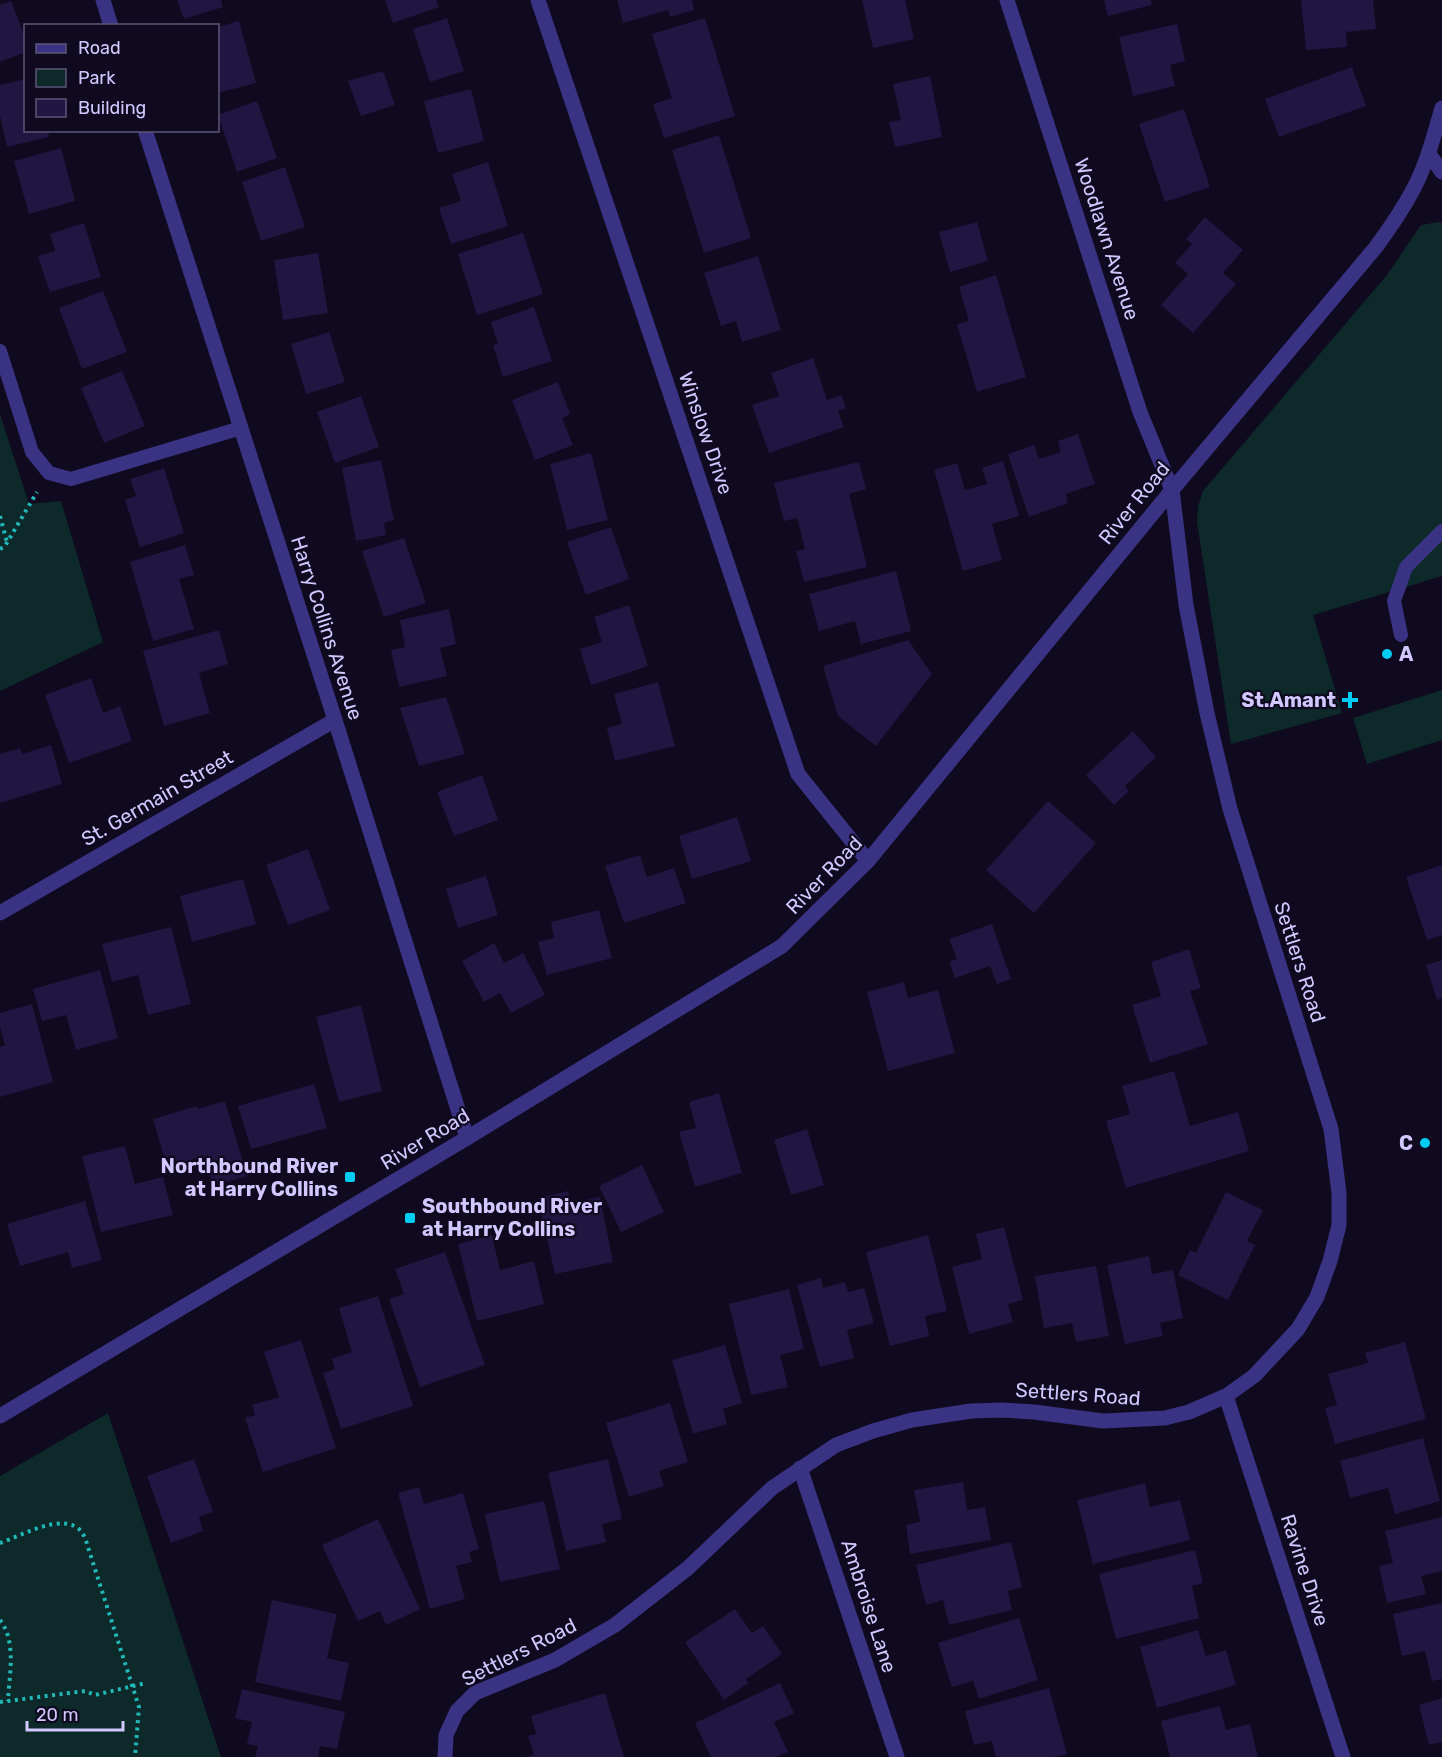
<svg xmlns="http://www.w3.org/2000/svg" width="1442" height="1757" font-family="Rubik,sans-serif">
<rect width="100%" height="100%" fill="#0f0a1f"/>
<path fill="#0d2929" d="M1439,222L1442,223V576L1313,615L1342,713L1231,744L1197,522L1198,506L1203,491L1387,275L1421,225Z
M0,414L29,504L61,501L103,642L0,691Z
M1442,690V740L1367,764L1353,718Z
M108,1413L221,1757H0V1476Z"/>
<path fill="#211541" d="M177,0H221L223,7L184,19Z
M385,0H436L439,7L393,23Z
M617,0H692L694,10L670,17L668,10L623,23Z
M862,0H905L914,39L873,48Z
M1104,0H1151L1152,5L1108,16Z
M1301,0H1373L1376,29L1346,32L1347,47L1306,50Z
M11,1L26,39V52L0,62V5Z
M447,18L464,71L430,82L413,29Z
M705,18L735,116L664,138L653,104L672,98L652,34Z
M239,21L256,83L218,93V27Z
M1177,24L1185,61L1170,65L1175,86L1133,96L1119,37Z
M1352,67L1366,106L1279,137L1265,99Z
M383,71L395,105L361,116L348,81Z
M930,76L942,137L895,147L889,122L901,120L893,84Z
M26,79V130H48L49,137L7,147L0,116V85Z
M471,89L484,141L438,153L424,101Z
M257,101L277,158L237,172L218,115Z
M1184,109L1210,187L1165,202L1139,124Z
M719,135L751,238L704,253L672,150Z
M61,148L75,201L29,214L14,161Z
M488,162L508,226L451,244L439,208L461,201L452,174Z
M285,167L305,227L261,241L242,182Z
M1205,217L1243,250L1223,273L1236,284L1193,333L1161,305L1188,274L1175,263L1192,244L1186,239Z
M977,222L988,261L950,272L939,232Z
M84,223L101,277L50,292L38,256L55,251L50,234Z
M523,233L543,294L477,315L458,254Z
M318,253L328,313L283,320L274,260Z
M758,256L781,330L742,342L736,321L721,326L704,273Z
M996,275L1026,377L977,392L957,324L969,321L959,287Z
M103,291L127,352L82,369L59,308Z
M534,307L552,361L503,377L493,345L498,344L491,322Z
M329,332L345,382L306,394L291,344Z
M813,358L827,400L841,395L846,408L838,411L844,427L769,453L752,405L779,396L771,373Z
M122,371L145,426L104,443L81,388Z
M558,382L570,414L562,418L573,445L535,460L512,400Z
M361,396L379,447L335,463L317,412Z
M1078,434L1095,484L1066,494L1068,503L1029,517L1008,454L1034,445L1039,459L1061,452L1058,441Z
M591,453L608,520L567,530L550,464Z
M381,460L394,520L384,523L386,535L356,541L342,468Z
M1003,461L1019,516L992,524L1002,560L963,571L934,470L957,463L965,490L987,484L982,468Z
M859,462L866,489L849,494L867,567L804,582L796,551L805,549L797,518L784,521L774,483Z
M164,468L184,533L140,547L125,500L136,496L130,479Z
M611,527L629,579L586,595L567,542Z
M404,538L426,603L384,617L362,551Z
M185,545L194,575L179,579L194,629L153,641L130,562Z
M896,571L911,631L861,644L855,621L819,631L809,594Z
M629,605L648,666L591,685L580,649L602,642L594,617Z
M449,609L456,644L440,648L447,676L399,687L391,650L405,647L400,620Z
M219,630L228,664L199,673L210,713L164,726L143,651Z
M908,640L932,674L876,746L838,716L823,666Z
M91,678L103,713L120,706L132,741L69,763L45,695Z
M658,682L675,746L615,761L607,728L622,724L614,694Z
M446,697L465,754L419,766L400,708Z
M1133,731L1156,757L1125,786L1129,791L1114,805L1086,775Z
M51,745L62,784L0,803V754L20,748L22,754Z
M482,775L498,820L454,836L437,792Z
M1048,801L1096,843L1034,913L986,870Z
M737,817L751,861L692,879L679,836Z
M308,849L330,910L288,925L266,865Z
M640,855L647,877L674,868L686,903L624,923L605,866Z
M1442,865V935L1427,940L1406,877Z
M486,876L498,915L458,928L446,889Z
M243,879L256,924L192,942L180,896Z
M599,910L612,958L547,975L538,942L554,938L551,922Z
M992,924L1011,979L997,984L990,966L955,978L949,962L957,959L949,939Z
M171,927L191,1004L148,1015L138,975L112,982L102,944Z
M494,943L504,963L523,953L545,995L511,1013L500,993L484,1002L462,961Z
M1189,949L1201,988L1190,991L1208,1044L1150,1063L1132,1005L1161,996L1151,962Z
M1442,960V998L1437,1000L1426,965Z
M100,970L118,1038L76,1050L66,1015L42,1021L33,989Z
M904,982L908,998L938,990L955,1053L888,1071L867,992Z
M32,1004L53,1082L0,1097V1047L5,1045L0,1027V1013Z
M361,1005L382,1091L339,1102L316,1017Z
M1174,1071L1190,1126L1238,1112L1249,1151L1126,1188L1106,1121L1130,1114L1122,1086Z
M314,1084L327,1128L251,1149L238,1106Z
M719,1093L742,1173L695,1187L679,1132L696,1128L689,1102Z
M225,1101L247,1176L213,1186L204,1156L167,1167L153,1119L197,1106V1109Z
M807,1129L824,1185L791,1195L774,1140Z
M125,1146L135,1184L163,1177L173,1215L101,1232L82,1156Z
M642,1165L664,1212L621,1232L599,1186Z
M568,1191L570,1203L600,1197L613,1262L555,1274L538,1198Z
M1226,1192L1263,1210L1247,1241L1255,1245L1228,1300L1178,1275L1190,1250L1196,1253Z
M85,1201L102,1260L72,1268L68,1252L20,1266L7,1224Z
M1004,1227L1023,1300L1008,1304L1013,1322L969,1334L952,1267L982,1259L976,1234Z
M492,1235L500,1270L534,1261L544,1304L477,1321L458,1244Z
M928,1235L947,1311L925,1316L929,1336L890,1346L866,1252Z
M445,1252L485,1365L420,1387L389,1299L404,1294L395,1269Z
M1149,1256L1152,1274L1173,1270L1183,1318L1160,1323L1163,1336L1125,1344L1107,1265Z
M1096,1266L1109,1336L1076,1342L1072,1323L1044,1328L1035,1276Z
M821,1278L823,1288L845,1282L848,1292L864,1288L874,1323L847,1330L854,1358L820,1367L797,1285Z
M789,1289L804,1349L780,1355L788,1387L751,1395L729,1304Z
M378,1296L413,1406L341,1429L323,1373L335,1369L332,1359L352,1352L339,1308Z
M301,1340L336,1448L263,1472L245,1418L255,1415L252,1405L279,1397L264,1352Z
M1405,1342L1426,1419L1335,1444L1325,1408L1337,1405L1328,1374L1368,1363L1365,1353Z
M725,1345L742,1403L723,1409L727,1424L693,1434L672,1360Z
M670,1403L688,1462L659,1471L664,1486L629,1497L606,1423Z
M1423,1438L1440,1501L1395,1514L1388,1488L1350,1498L1340,1461Z
M194,1459L213,1512L199,1517L203,1531L171,1543L147,1476Z
M608,1459L622,1519L602,1524L606,1542L566,1551L548,1473Z
M963,1482L967,1510L985,1507L991,1540L910,1554L906,1525L920,1522L914,1490Z
M1145,1483L1150,1507L1180,1500L1190,1540L1093,1564L1077,1500Z
M419,1487L424,1504L463,1493L479,1549L469,1552L472,1562L456,1566L465,1599L430,1609L398,1493Z
M544,1501L560,1569L500,1582L485,1514Z
M1442,1517V1571L1421,1576L1426,1594L1387,1603L1379,1566L1393,1563L1385,1531Z
M378,1519L420,1609L386,1625L380,1611L358,1621L322,1545Z
M1011,1542L1022,1587L1008,1591L1012,1610L949,1625L943,1600L926,1605L916,1565Z
M1195,1550L1203,1583L1192,1586L1199,1618L1116,1639L1099,1574Z
M272,1600L337,1614L327,1658L349,1663L341,1701L255,1682Z
M1442,1603V1679L1432,1681L1425,1651L1402,1656L1393,1614Z
M735,1609L752,1633L763,1626L782,1654L746,1679L748,1683L724,1700L685,1642Z
M1019,1618L1038,1680L979,1699L973,1681L952,1687L938,1643Z
M1198,1630L1206,1656L1226,1650L1236,1685L1157,1708L1140,1647Z
M780,1683L794,1713L774,1722L788,1752L776,1757H711L695,1723Z
M1049,1688L1067,1754L1055,1757H996L992,1741L974,1745L965,1711Z
M242,1689L345,1712L337,1749L320,1746L318,1757H255L258,1746L247,1744L252,1722L235,1718Z
M605,1693L624,1757H527L534,1754L528,1736L536,1734L531,1716Z
M1442,1698V1742L1429,1745L1419,1705Z
M1220,1706L1226,1730L1250,1724L1258,1757H1170L1161,1721Z"/>
<g fill="none" stroke-linecap="round" stroke-linejoin="round">
<path stroke="#23b8b8" stroke-width="4" stroke-dasharray="3 4.5" stroke-linecap="butt" d="M0,516L7,542
M0,549L5,546L37,492
M0,1543C21,1536 63,1511 81,1531C84,1535 86,1540 87,1544L139,1707L135,1757
M0,1620C17,1642 9,1676 8,1701
M0,1702L85,1691L95,1695L146,1683"/>
<path stroke="#3a3282" stroke-width="14" d="M0,351L32,452L49,473L71,479L241,428
M1401,635L1394,601L1406,567L1442,531"/>
<path stroke="#3a3282" stroke-width="15" d="M103,0L111,26
M538,0L798,774L868,861
M145,130L335,720L467,1138
M1429,154L1442,172
M0,913L335,720
M1226,1396L1343,1757
M800,1468L897,1757
M445,1757L446,1735L457,1711L475,1693L555,1660L615,1625L688,1568L772,1488L836,1445L873,1431L912,1420L971,1411L1002,1410L1034,1412L1103,1421L1165,1418L1189,1412L1226,1396L1254,1376L1298,1329L1317,1297L1330,1261L1339,1225V1193L1331,1129L1230,809L1207,713L1186,605L1172,490L1140,412L1007,0"/>
<path stroke="#3a3282" stroke-width="15" d="M0,1416L467,1138L782,946L868,861L1172,490L1376,247C1390,228 1403,209 1414,188C1427,163 1434,135 1442,108"/>
</g>
<g fill="#00ccf3" stroke="#0f0a1f" stroke-width="2">
<circle cx="1387" cy="654" r="6"/>
<path d="M1347 691h6v6h6v6h-6v6h-6v-6h-6v-6h6z"/>
<circle cx="1425" cy="1143" r="6"/>
<rect x="344" y="1171" width="12" height="12" rx="3"/>
<rect x="404" y="1212" width="12" height="12" rx="3"/>
</g>
<g text-anchor="middle" dominant-baseline="central" stroke-width="4.5" stroke-linejoin="round" paint-order="stroke">
<g font-size="20" fill="#d2c8ff" stroke="#0f0a1f">
<text transform="translate(1107 239) rotate(72)">Woodlawn Avenue</text>
<text transform="translate(706 433) rotate(71)">Winslow Drive</text>
<text transform="translate(1134 503) rotate(-51)">River Road</text>
<text transform="translate(327 628) rotate(72)">Harry Collins Avenue</text>
<text transform="translate(157 798) rotate(-30)">St. Germain Street</text>
<text transform="translate(824 875) rotate(-46)">River Road</text>
<text transform="translate(1300 962) rotate(72)">Settlers Road</text>
<text transform="translate(425 1139) rotate(-31)">River Road</text>
<text transform="translate(1078 1394) rotate(4)">Settlers Road</text>
<text transform="translate(1305 1570) rotate(72)">Ravine Drive</text>
<text transform="translate(869 1606) rotate(72)">Ambroise Lane</text>
<text transform="translate(519 1652) rotate(-27)">Settlers Road</text>
</g>
<g font-size="20" font-weight="bold" fill="#d2c8ff" stroke="#0f0a1f" text-anchor="end">
<text x="1399" y="654" text-anchor="start">A</text>
<text x="1336" y="700">St.Amant</text>
<text x="1413" y="1143">C</text>
<text x="338" y="1166">Northbound River<tspan x="338" dy="23">at Harry Collins</tspan></text>
<text x="422" y="1206" text-anchor="start">Southbound River<tspan x="422" dy="23">at Harry Collins</tspan></text>
</g>
</g>
<rect x="24" y="24" width="195" height="108" fill="#0f0a1f" stroke="#5d5679" stroke-width="1.5"/>
<rect x="36" y="44" width="30" height="9" fill="#3a3282" stroke="#5d5679" stroke-width="1.5"/>
<text x="78" y="54" font-size="18" fill="#d2c8ff">Road</text>
<rect x="36" y="69" width="30" height="18" fill="#0d2929" stroke="#5d5679" stroke-width="1.5"/>
<text x="78" y="84" font-size="18" fill="#d2c8ff">Park</text>
<rect x="36" y="99" width="30" height="18" fill="#211541" stroke="#5d5679" stroke-width="1.5"/>
<text x="78" y="114" font-size="18" fill="#d2c8ff">Building</text>
<path d="M27 1721v9h96v-9" fill="none" stroke="#d2c8ff" stroke-width="3"/>
<text x="36" y="1721" font-size="18" fill="#d2c8ff" stroke="#0f0a1f" stroke-width="4.5" paint-order="stroke">20 m</text>
</svg>
